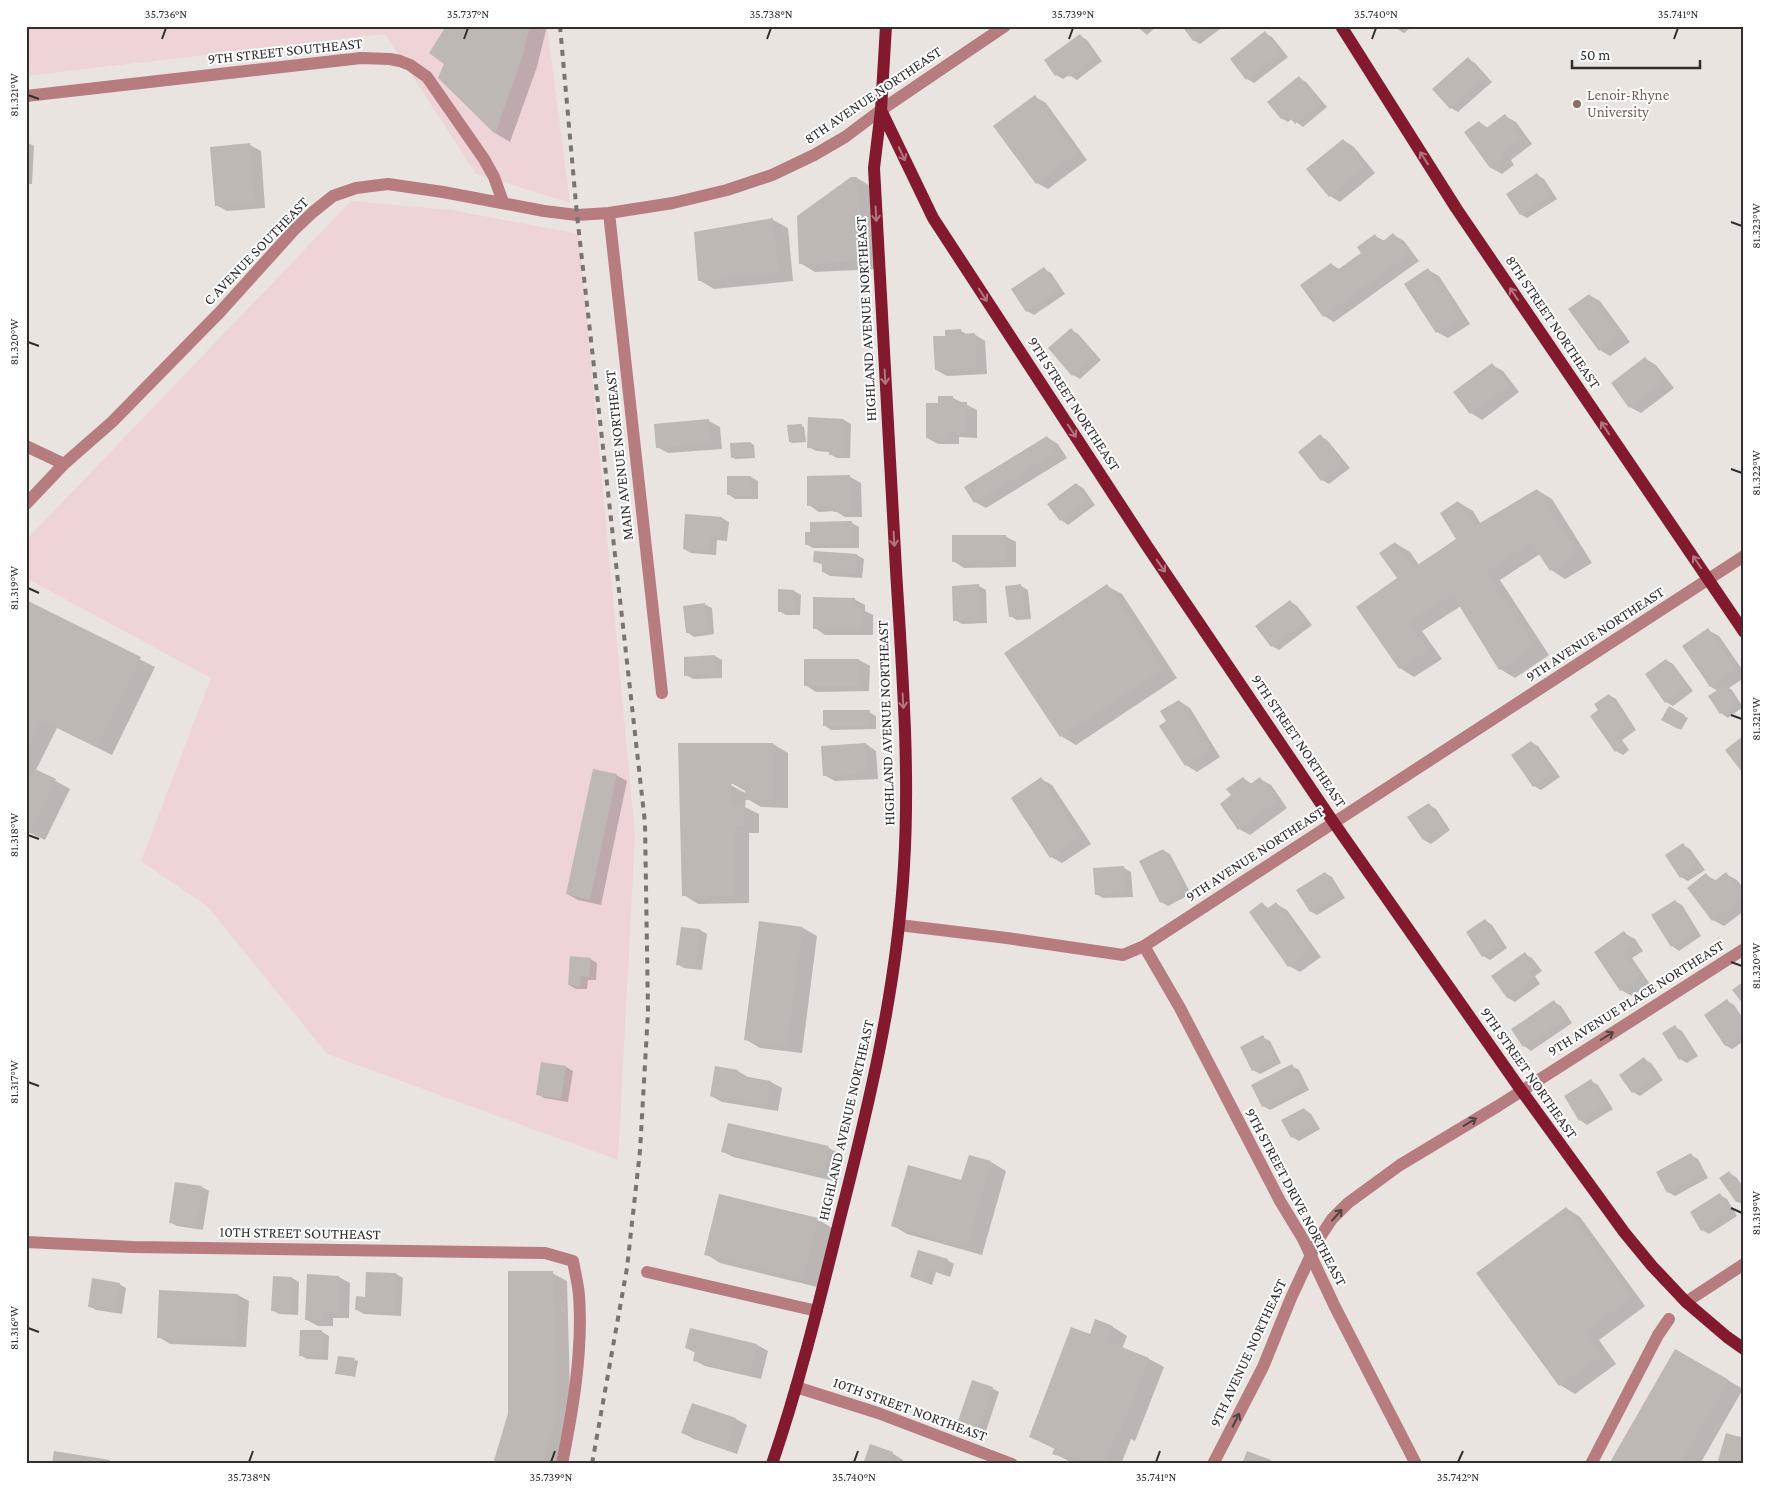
<svg xmlns="http://www.w3.org/2000/svg" width="1770" height="1490" font-family="'Crimson Pro',serif">
<rect width="100%" height="100%" fill="#eae4e0"/>
<path fill="#eed4d7" d="M26,26H547L570,203L476,174L385,34L26,76Z
M351,201L452,210L579,234L635,836L618,1160L327,1054L208,907L141,861L211,678L26,578V540Z"/>
<path fill="#0003" fill-rule="evenodd" d="M448,26H547L537,67L510,142L495,133L440,78L445,63Z
M1136,26H1157L1147,35Z
M1183,26H1224L1200,44L1193,40Z
M1392,26H1413L1404,33Z
M1265,33L1272,37L1288,57L1254,83L1247,79Z
M1080,36L1087,40L1102,61L1077,80L1069,75L1063,79L1056,75Z
M1468,59L1475,63L1492,82L1458,112L1451,108Z
M1299,78L1306,82L1327,107L1303,127L1292,119L1288,122L1281,118Z
M1035,97L1046,103L1087,160L1048,189L1037,183Z
M1505,116L1516,122L1532,144L1511,160L1514,165L1502,174L1491,168L1466,132L1479,122L1488,128Z
M1343,140L1354,147L1375,173L1340,202L1330,196Z
M26,142L34,146L32,184H26Z
M250,145L261,151L265,208L227,211L216,205Z
M1537,175L1544,179L1557,199L1527,218L1520,214Z
M857,178L872,187L876,269L815,272L800,263Z
M773,220L788,228L793,281L714,289L699,280L695,233Z
M1394,235L1404,241L1419,261L1334,322L1324,316L1331,264L1339,269L1362,253L1375,236L1385,241Z
M1044,269L1051,273L1065,294L1034,315L1027,311Z
M1428,270L1439,276L1470,324L1448,338L1437,332Z
M1589,295L1600,301L1630,342L1610,356L1600,350Z
M1071,330L1078,334L1101,360L1080,379L1073,375Z
M961,331L968,335L974,334L985,341L987,374L947,376L936,370L947,337Z
M1646,359L1656,365L1674,388L1641,413L1630,407Z
M1492,365L1503,371L1519,392L1482,420L1471,413L1455,392Z
M953,398L977,410V438L959,437V444H938L927,438L939,404Z
M844,420L851,424L850,458H837L830,454V452L816,451L809,447Z
M709,421L720,427L722,449L668,453L657,447Z
M801,426L804,427L806,442L793,443L790,442Z
M1320,436L1327,440L1350,468L1329,484L1322,480L1299,452Z
M1047,437L1058,444L1067,458L986,508L975,502Z
M750,443L754,445L755,458L735,459L732,457Z
M751,477L758,481V499H735L728,494Z
M808,477H850L861,483L862,517H845L835,511L819,512L809,505Z
M1076,484L1083,488L1095,505L1068,525L1061,520Z
M1537,490L1552,499L1592,563L1565,579L1551,570L1540,554L1500,580L1549,655L1515,678L1500,669L1461,606L1422,631L1442,659L1414,677L1400,668L1399,578L1395,543L1410,552L1419,565L1458,539V502L1473,511L1481,524Z
M722,518L729,522L727,541L717,540L716,555L691,553L684,549Z
M812,523H852L859,527V548H813L806,544L812,533Z
M1005,536L1016,542V567L964,568L953,561Z
M857,555L864,559L862,578L830,576L823,572V565L814,561Z
M979,586L986,590L987,623L962,624L955,620Z
M1021,586L1028,590L1031,619L1017,620L1010,616Z
M1107,586L1122,594L1177,678L1076,745L1061,736L1006,653Z
M794,591L801,595L800,615H786L779,611Z
M854,599L865,605V611L873,615V635H825L815,628Z
M1290,601L1297,606L1312,625L1279,650L1272,646L1257,626Z
M26,602L155,667L112,755L57,728L36,770L70,789L45,840L26,831Z
M704,604L712,608L714,634L694,637L687,632Z
M1708,630L1719,636L1744,672V678L1729,688L1732,690L1743,707L1728,718L1721,713L1718,691L1711,687L1684,647Z
M715,656L722,660V678L693,679L686,675Z
M859,660L870,666L869,691L816,692L805,685Z
M1666,660L1673,664L1693,691L1673,706L1666,702Z
M1609,695L1616,699L1636,730L1622,740L1629,750L1623,755L1616,751L1599,711Z
M1179,701L1190,708L1220,757L1197,772L1186,765L1168,722Z
M1669,708L1688,718L1681,730L1663,720Z
M869,712L876,716V729L831,730L824,725Z
M1531,742L1538,746L1560,777L1541,790L1534,786L1512,756Z
M680,744H773L788,753V808L761,807L746,798L745,807L759,814V833H749V903L698,904L684,895ZM726,780L747,792V794L725,782Z
M866,744L876,751L878,779L835,781L824,775Z
M616,775L627,781L601,905L578,900L567,894Z
M1243,778L1252,784L1260,779L1271,785L1287,808L1250,835L1239,829L1233,796Z
M1041,779L1052,785L1091,844L1062,863L1051,857Z
M1429,805L1436,809L1450,830L1431,844L1424,840Z
M1683,845L1690,849L1705,870L1688,881L1681,877Z
M1163,850L1170,854L1191,894L1168,906L1161,902Z
M1124,868L1131,872L1133,897L1103,898L1096,894Z
M1325,873L1332,877L1345,898L1317,915L1310,911Z
M1726,874L1737,880L1744,889V911L1724,926L1713,920L1706,875L1717,881Z
M1675,901L1682,905L1701,936L1679,951L1672,946L1652,916Z
M1262,904L1270,909L1276,904L1287,910L1321,957L1300,972L1289,966Z
M1485,920L1492,925L1507,948L1490,960L1483,956Z
M682,928L700,930L707,934L702,970L684,968L677,964Z
M803,928L817,936L802,1053L760,1048L745,1039Z
M1624,933L1635,939L1643,951L1632,958L1650,984L1632,996L1621,990L1595,953Z
M1525,954L1532,958L1542,971L1535,976L1540,984L1515,1002L1508,998L1493,977Z
M590,959L597,963L596,980H588L587,989H576L569,985Z
M1727,1001L1734,1005L1744,1020V1041L1732,1049L1725,1045Z
M1554,1002L1561,1006L1572,1023L1531,1051L1524,1046L1513,1029Z
M1675,1027L1682,1031L1698,1056L1687,1063L1680,1059Z
M1262,1037L1270,1041L1281,1063L1260,1074L1253,1070Z
M1644,1059L1651,1063L1663,1080L1640,1096L1633,1092Z
M1292,1066L1299,1070L1309,1090L1270,1110L1263,1106Z
M566,1067L573,1071L568,1102L544,1098L537,1094Z
M738,1071L749,1078L771,1082L782,1088L778,1111L722,1102L711,1096Z
M1591,1081L1598,1085L1613,1109L1587,1125L1580,1120L1566,1097Z
M1304,1109L1311,1114L1320,1129L1299,1141L1292,1137Z
M729,1124L829,1148L840,1154L834,1181L733,1157L722,1151Z
M1691,1155L1698,1159L1708,1178L1675,1196L1668,1192Z
M970,1156L991,1162L1006,1171L982,1255L907,1234L892,1225L962,1182Z
M1729,1173L1736,1177L1744,1188L1743,1205L1736,1201Z
M202,1187L209,1191L203,1230L177,1226L170,1222Z
M1720,1195L1727,1199L1737,1216L1709,1234L1702,1230Z
M1566,1208L1580,1217L1645,1306L1599,1340L1616,1364L1575,1394L1560,1385L1478,1273Z
M817,1219L832,1228L817,1287L720,1263L706,1254Z
M947,1260L954,1264L950,1277L936,1272L932,1285L911,1277Z
M368,1273L396,1274L403,1278L401,1316L364,1314L357,1310L366,1298Z
M552,1273L567,1281L571,1427L560,1464H494Z
M339,1277L350,1283L349,1318H333V1326H318L307,1320Z
M292,1278L299,1282L298,1315L279,1314L272,1310Z
M119,1284L126,1288L122,1314L96,1310L89,1306Z
M238,1295L249,1301L246,1347L170,1344L159,1337Z
M1096,1321L1113,1327L1127,1336L1122,1349L1149,1359L1164,1367L1135,1441L1131,1439L1121,1464H1088L1082,1461L1081,1464H1074L1054,1453L1055,1449L1030,1437L1090,1336Z
M691,1329L757,1345L768,1351L761,1379L705,1366L694,1360L696,1353L686,1348Z
M301,1331L322,1332L329,1336L328,1360L307,1359L300,1355Z
M1676,1350L1743,1389L1700,1464H1610Z
M355,1360L358,1361L355,1377L336,1373Z
M992,1388L999,1392L986,1431L960,1421Z
M693,1404L736,1419L747,1425L737,1454L694,1439L683,1433Z
M892,1453L903,1460L902,1464H864Z"/>
<path fill="#beb8b5" d="M446,26H530L522,58L495,134L438,78L444,64L429,53Z
M1182,26H1212L1193,41Z
M1265,31L1281,53L1246,80L1230,59Z
M1080,34L1096,57L1069,77L1064,69L1055,76L1044,60Z
M1468,57L1486,77L1450,109L1432,89Z
M1299,76L1320,103L1295,124L1287,114L1281,119L1267,102Z
M1035,95L1077,153L1036,184L993,126Z
M1505,114L1522,138L1501,153L1504,158L1490,168L1464,132L1479,121L1485,129Z
M1343,139L1365,167L1329,197L1306,169Z
M250,143L255,203L215,206L210,147Z
M1537,173L1551,194L1520,215L1506,194Z
M851,177H857L862,261L799,264L797,216Z
M773,218L779,273L698,281L694,232Z
M1393,233L1409,254L1323,317L1300,285L1331,263L1336,271L1361,253L1357,247L1375,234L1381,243Z
M1044,267L1059,290L1026,312L1011,289Z
M1428,268L1460,317L1436,333L1404,284Z
M1589,294L1620,336L1599,351L1568,309Z
M1071,328L1095,356L1072,376L1048,348Z
M961,329V334L975,333L977,368L935,370L933,336H945V330Z
M1645,357L1664,382L1629,408L1611,383Z
M1492,363L1509,386L1470,414L1453,392Z
M938,396H953V402H967L966,432H948V439L926,438V403H938Z
M808,417L844,419L843,455H829V449L807,448Z
M709,419L711,443L656,448L654,424Z
M802,424L803,441L789,442L787,425Z
M1320,434L1343,463L1321,481L1298,452Z
M1047,436L1057,452L974,503L964,487Z
M751,442L752,456L731,458L730,443Z
M850,475L851,512H833V506H807V476Z
M727,476H751V495H727Z
M1076,483L1089,500L1060,521L1047,504Z
M1537,489L1578,554L1550,571L1531,542L1486,572L1535,647L1499,670L1452,594L1408,622L1428,650L1399,669L1356,607L1397,578L1379,553L1395,542L1413,568L1456,539L1440,513L1458,501L1475,526Z
M685,514L722,517L721,537H711L709,552L683,549Z
M852,521L853,544L805,545V532H810V522Z
M952,535H1006V561L952,562Z
M814,551L857,554L856,574L822,572V563L813,562Z
M979,584L981,620L953,621L952,586Z
M1021,584L1025,615L1009,617L1005,586Z
M1107,584L1163,669L1060,737L1004,653Z
M778,589L794,590V612H778Z
M813,597L855,598V608H862V629H813Z
M26,600L141,657L97,747L41,720L26,751Z
M1290,600L1306,621L1271,647L1255,626Z
M705,603L708,631L686,633L683,606Z
M1708,628L1736,669L1710,687L1682,646Z
M715,655L716,674L684,676V657Z
M804,659H859V686H804Z
M1666,659L1687,687L1665,703L1645,674Z
M1725,685L1737,703L1720,714L1708,696Z
M1609,694L1630,725L1616,735L1623,746L1615,752L1590,716L1598,710L1594,704Z
M1179,700L1210,750L1185,766L1159,726L1166,721L1160,711Z
M1669,706L1685,715L1678,729L1661,720Z
M823,710H870V726H823Z
M1744,735V768L1741,771L1725,750Z
M1531,741L1553,773L1533,787L1511,755Z
M678,743H773V800H745V784H731V805L744,804V826H735V896H682Z
M866,743L867,773L823,776L821,746Z
M35,769L56,779L30,833L26,831V777L30,779Z
M593,769L617,774L590,900L566,894Z
M1041,777L1081,837L1050,858L1011,798Z
M1243,777L1249,785L1260,777L1277,802L1238,830L1220,804L1231,795L1226,789Z
M1429,803L1444,826L1423,840L1407,817Z
M1683,843L1698,866L1680,878L1665,855Z
M1163,849L1185,890L1160,903L1139,861Z
M1124,866L1126,893L1095,895L1093,868Z
M1325,872L1339,894L1310,912L1296,890Z
M1726,872L1744,897L1712,921L1687,888L1706,873L1713,882Z
M1675,900L1695,932L1671,947L1651,915Z
M1262,902L1267,909L1276,902L1311,950L1288,967L1249,912Z
M1485,919L1501,944L1482,957L1466,932Z
M759,921L803,927L787,1046L744,1040Z
M681,927L700,929L695,967L676,965Z
M1624,931L1633,944L1622,952L1640,977L1620,991L1594,952Z
M1525,952L1535,967L1529,972L1534,979L1507,998L1491,976Z
M570,956L591,958L589,977L581,976L580,986L568,985Z
M1744,981V1005L1732,990Z
M1727,999L1744,1024V1032L1725,1046L1704,1015Z
M1554,1000L1566,1019L1523,1047L1511,1029Z
M1675,1025L1691,1052L1679,1060L1662,1033Z
M1263,1035L1275,1059L1252,1071L1240,1047Z
M1644,1057L1657,1076L1632,1093L1619,1075Z
M541,1062L566,1066L561,1099L536,1095Z
M1292,1064L1303,1086L1262,1107L1251,1085Z
M715,1066L738,1070L737,1075L771,1081L767,1106L710,1096Z
M1591,1079L1607,1104L1579,1121L1564,1096Z
M1304,1108L1314,1125L1291,1138L1281,1120Z
M728,1123L829,1146L823,1175L721,1152Z
M1691,1153L1702,1174L1667,1193L1656,1172Z
M969,1155L991,1161L967,1247L891,1226L908,1165L961,1180Z
M1729,1171L1744,1192V1196L1736,1202L1719,1178Z
M175,1182L202,1186L196,1227L169,1223Z
M1720,1193L1731,1212L1701,1231L1690,1212Z
M719,1194L818,1218L803,1279L704,1255Z
M1566,1207L1632,1297L1585,1331L1602,1355L1559,1386L1476,1273Z
M918,1250L948,1259L943,1274L929,1269L925,1282L910,1277Z
M508,1271H553L557,1418L542,1464H493L508,1413Z
M366,1272L396,1273L394,1312L355,1310L356,1296L365,1297Z
M307,1274L339,1276L338,1313L323,1312V1321L305,1320Z
M273,1276L292,1277L291,1312L271,1311Z
M92,1278L120,1283L115,1311L88,1307Z
M159,1290L238,1294L236,1341L157,1338Z
M1095,1319L1113,1326L1107,1341L1149,1358L1120,1433L1116,1431L1104,1464H1093L1067,1454L1065,1458L1052,1454L1055,1447L1029,1437L1071,1327L1090,1334Z
M690,1328L757,1344L750,1374L693,1361L695,1351L685,1348Z
M300,1330H322V1357L299,1356Z
M1675,1349L1729,1380L1680,1464H1609Z
M338,1356L355,1358L352,1376L335,1374Z
M972,1380L993,1387L978,1428L958,1421Z
M692,1403L736,1418L726,1449L681,1433Z
M1726,1433L1744,1438V1464H1717Z
M870,1444L893,1452L890,1461L895,1464H863Z
M54,1451L110,1460L109,1464H52Z
M1247,1451L1271,1460L1270,1464H1242Z"/>
<g fill="none" stroke-linecap="round" stroke-linejoin="round">
<path stroke="#b67c7f" stroke-width="12" d="M26,96L361,58L390,59L400,61L410,65L427,77L484,159L494,177L503,202
M609,213L662,693
M26,446L64,464
M26,504L64,464L112,422L220,312L294,230L313,212L333,196L356,188L388,184L443,192L544,211L577,215L609,213L673,203L727,190L772,175L814,155L845,137L881,110L1005,26
M899,925L1007,938L1123,955L1144,946L1744,556
M1144,946L1180,1008L1280,1201L1303,1239L1335,1307L1416,1464
M26,1242L133,1247L545,1253L573,1261C575,1272 578,1284 579,1295C583,1351 573,1409 562,1464
M647,1272L817,1311
M1686,1302L1744,1264
M796,1387L878,1413L1012,1464
M1213,1464L1263,1367L1291,1298L1318,1240L1332,1219L1348,1203L1400,1165L1498,1106L1744,949
M1591,1464L1658,1335L1669,1319"/>
<path stroke="#82192f" stroke-width="12" d="M1341,26L1456,208L1744,632
M881,110L933,218L1147,546L1334,823L1521,1090L1624,1232L1652,1266L1686,1302L1727,1337L1744,1349
M772,1464C799,1385 819,1303 839,1222C869,1105 897,988 904,866C910,767 902,669 896,570C889,436 881,302 874,168L881,110L886,26"/>
<path stroke="#777471" stroke-width="4" stroke-dasharray="6 6" stroke-linecap="butt" d="M560,26L577,215L645,823L648,1012L640,1151L627,1268L592,1464"/>
</g>
<defs><path id="oneway-shaft" d="M-6 0H5M1.5-3L5.5 0L1.5 3" fill="none" stroke-width="1.6" stroke-linecap="round" stroke-linejoin="round" transform="scale(1.25)"/></defs>
<g stroke="#b47582">
<use href="#oneway-shaft" transform="translate(902 154) rotate(65)"/>
<use href="#oneway-shaft" transform="translate(1424 158) rotate(-122)"/>
<use href="#oneway-shaft" transform="translate(876 214) rotate(87)"/>
<use href="#oneway-shaft" transform="translate(1514 294) rotate(-124)"/>
<use href="#oneway-shaft" transform="translate(983 295) rotate(57)"/>
<use href="#oneway-shaft" transform="translate(885 377) rotate(87)"/>
<use href="#oneway-shaft" transform="translate(1605 428) rotate(-124)"/>
<use href="#oneway-shaft" transform="translate(1072 431) rotate(57)"/>
<use href="#oneway-shaft" transform="translate(894 539) rotate(87)"/>
<use href="#oneway-shaft" transform="translate(1697 562) rotate(-124)"/>
<use href="#oneway-shaft" transform="translate(1161 566) rotate(55)"/>
<use href="#oneway-shaft" transform="translate(903 701) rotate(87)"/>
</g>
<g stroke="#524242">
<use href="#oneway-shaft" transform="translate(1607 1036) rotate(-32)"/>
<use href="#oneway-shaft" transform="translate(1470 1122) rotate(-31)"/>
<use href="#oneway-shaft" transform="translate(1337 1215) rotate(-48)"/>
<use href="#oneway-shaft" transform="translate(1236 1420) rotate(-63)"/>
</g>
<path fill="none" stroke="#312f2e" stroke-width="2" d="M162,39L166,28M464,39L468,28M767,39L771,28M1069,39L1073,28M1372,39L1376,28M1674,39L1678,28M28,95L39,99M1731,222L1742,226M28,342L39,346M1731,469L1742,473M28,588L39,593M1731,715L1742,719M28,835L39,839M1731,962L1742,966M28,1082L39,1086M1731,1208L1742,1213M28,1328L39,1332M249,1462L253,1451M551,1462L555,1451M854,1462L858,1451M1156,1462L1160,1451M1458,1462L1463,1451"/>
<circle fill="#8d6e63" stroke="#fff" stroke-width="2" cx="1577" cy="104" r="5"/>
<g text-anchor="middle" dominant-baseline="central" stroke-width="4" stroke-linejoin="round" paint-order="stroke">
<g font-size="15" fill="#312f2e" stroke="#fff">
<text transform="translate(285 51) rotate(-6)">9TH STREET SOUTHEAST</text>
<text transform="translate(873 95) rotate(-34)">8TH AVENUE NORTHEAST</text>
<text transform="translate(256 251) rotate(-46)">C AVENUE SOUTHEAST</text>
<text transform="translate(866 319) rotate(-93)">HIGHLAND AVENUE NORTHEAST</text>
<text transform="translate(1553 322) rotate(56)">8TH STREET NORTHEAST</text>
<text transform="translate(1074 404) rotate(57)">9TH STREET NORTHEAST</text>
<text transform="translate(619 455) rotate(-96)">MAIN AVENUE NORTHEAST</text>
<text transform="translate(1595 634) rotate(-33)">9TH AVENUE NORTHEAST</text>
<text transform="translate(886 723) rotate(-92)">HIGHLAND AVENUE NORTHEAST</text>
<text transform="translate(1299 741) rotate(56)">9TH STREET NORTHEAST</text>
<text transform="translate(1255 854) rotate(-33)">9TH AVENUE NORTHEAST</text>
<text transform="translate(1636 998) rotate(-32)">9TH AVENUE PLACE NORTHEAST</text>
<text transform="translate(1529 1073) rotate(55)">9TH STREET NORTHEAST</text>
<text transform="translate(846 1120) rotate(-77)">HIGHLAND AVENUE NORTHEAST</text>
<text transform="translate(1296 1197) rotate(62)">9TH STREET DRIVE NORTHEAST</text>
<text transform="translate(300 1233) rotate(1)">10TH STREET SOUTHEAST</text>
<text transform="translate(1248 1353) rotate(-65)">9TH AVENUE NORTHEAST</text>
<text transform="translate(910 1409) rotate(20)">10TH STREET NORTHEAST</text>
</g>
<g font-size="15" fill="#785e54" stroke="#fff" text-anchor="start">
<text x="1587" y="95">Lenoir-Rhyne<tspan x="1587" dy="17">University</tspan></text>
</g>
</g>
<rect width="1770" height="1490" fill="none" stroke="#ffffff" stroke-width="55"/>
<path d="M1572 60v8h128v-8" fill="none" stroke="#312f2e" stroke-width="2.5"/>
<text x="1580" y="60" font-size="15" fill="#312f2e" stroke="#ffffff" stroke-width="4" paint-order="stroke">50 m</text>
<rect x="28" y="28" width="1714" height="1434" fill="none" stroke="#312f2e" stroke-width="2"/>
<g font-size="12" text-anchor="middle" fill="#312f2e">
<text x="166" y="18">35.736°N</text>
<text x="468" y="18">35.737°N</text>
<text x="771" y="18">35.738°N</text>
<text x="1073" y="18">35.739°N</text>
<text x="1376" y="18">35.740°N</text>
<text x="1678" y="18">35.741°N</text>
<text transform="translate(14 95) rotate(-90)" y="4">81.321°W</text>
<text transform="translate(1756 226) rotate(-90)" y="4">81.323°W</text>
<text transform="translate(14 342) rotate(-90)" y="4">81.320°W</text>
<text transform="translate(1756 473) rotate(-90)" y="4">81.322°W</text>
<text transform="translate(14 588) rotate(-90)" y="4">81.319°W</text>
<text transform="translate(1756 719) rotate(-90)" y="4">81.321°W</text>
<text transform="translate(14 835) rotate(-90)" y="4">81.318°W</text>
<text transform="translate(1756 966) rotate(-90)" y="4">81.320°W</text>
<text transform="translate(14 1082) rotate(-90)" y="4">81.317°W</text>
<text transform="translate(1756 1213) rotate(-90)" y="4">81.319°W</text>
<text transform="translate(14 1328) rotate(-90)" y="4">81.316°W</text>
<text x="249" y="1481">35.738°N</text>
<text x="551" y="1481">35.739°N</text>
<text x="854" y="1481">35.740°N</text>
<text x="1156" y="1481">35.741°N</text>
<text x="1458" y="1481">35.742°N</text>
</g>
</svg>
